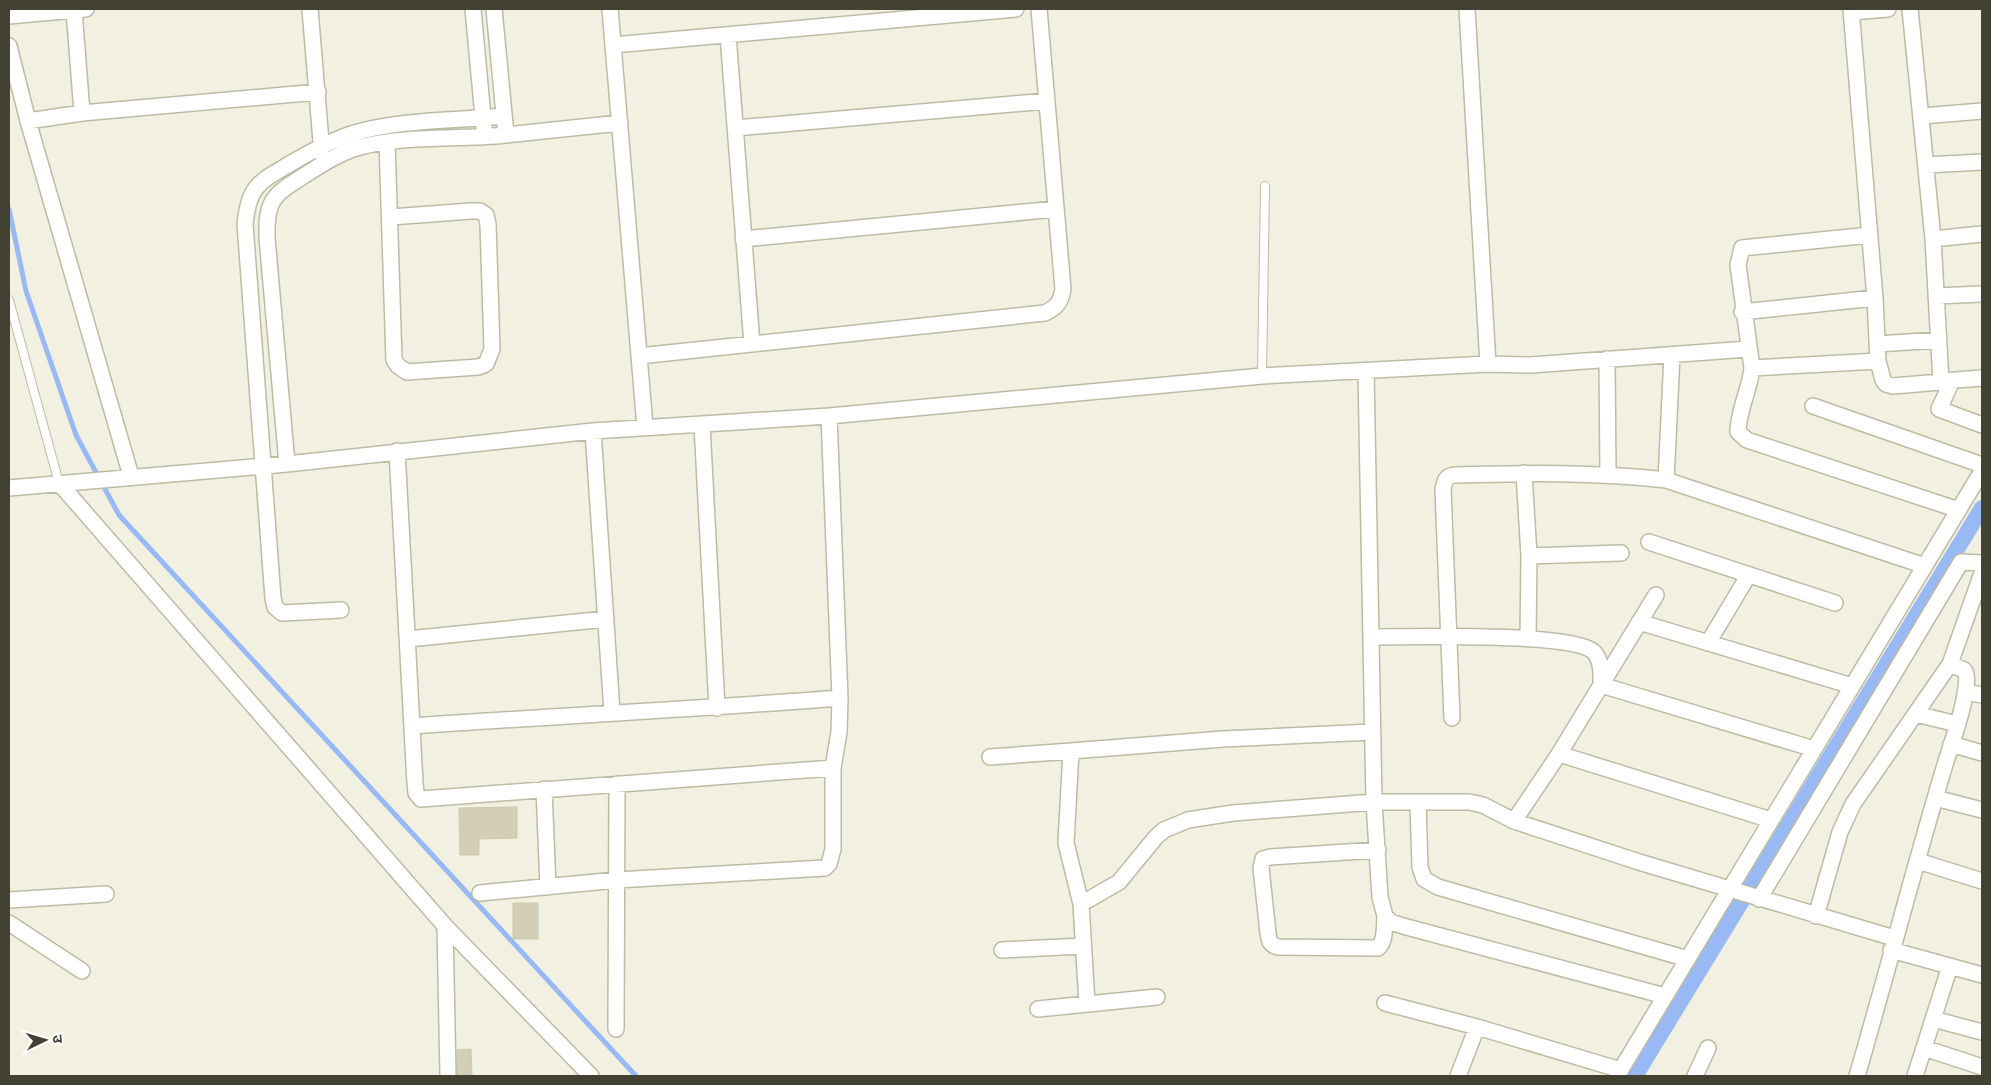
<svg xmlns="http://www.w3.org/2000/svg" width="1991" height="1085" font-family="'Work Sans','Noto Sans Devanagari',sans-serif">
<rect width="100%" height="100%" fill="#f2f1e1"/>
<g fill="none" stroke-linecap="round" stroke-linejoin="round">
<path stroke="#98b9f4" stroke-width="5" d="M9,209L26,291L76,435L119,515L636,1076"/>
<path stroke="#98b9f4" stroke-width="16" d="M1635,1076L1982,508"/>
</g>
<path fill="#d3cfb6" stroke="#cfc9a9" d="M517,807V838L479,839V855H460L459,808Z
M513,903H538V939H513Z
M471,1049L472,1076H457V1050Z"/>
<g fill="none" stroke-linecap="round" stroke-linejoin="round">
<defs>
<path id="lane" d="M9,300L59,483
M1262,376L1265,186"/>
<path id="street" d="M310,9L322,154
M473,9L484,128
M610,9L645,427
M1467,9L1488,364
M1851,9L1875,298L1878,361L1883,380L1886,384L1893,386L1941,382L1933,239L1910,9
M74,10L82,113
M1851,12L1888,9
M9,16L86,9
M728,35L752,344
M613,45L1016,9
M9,46L28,121L131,476
M1922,116L1982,111
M28,121L82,113L318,92
M735,128L1047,101
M506,135L620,123
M387,142L394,360L398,366L407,372L478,367L486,364L492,349L488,224L486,215L480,211H471L391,217
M1926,165L1982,162
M1870,235L1742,248L1738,265L1752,368C1750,389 1738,411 1738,432L1747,440L1959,510
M743,239L1056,209
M1933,239L1982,234
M1936,296L1982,294
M1742,312L1875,298
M1877,344L1939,340
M639,356L1045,313C1057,307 1061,302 1063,289L1039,9
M1607,359L1608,475
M1752,368L1878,361
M1366,371L1374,802L1380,897L1385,916L1391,922L1403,926L1665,996
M1943,381L1982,378
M1952,381L1939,409L1982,425
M1813,406L1982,465
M702,425L717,708
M593,431L612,712
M397,451L415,783L416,793L421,799L833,768
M287,464L267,238C266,198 274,195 305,175C322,164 341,152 360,147C406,135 458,140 506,135L494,9
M1524,473L1529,556L1528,638
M1666,480L1925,566
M59,483L445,926L591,1076
M9,488L287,464L593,431L829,416L1262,376L1488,364L1531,365L1748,349
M1649,542L1835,603
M1529,556L1621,553
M341,610L282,613L275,607L273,598L245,224C249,184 260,182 293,162C312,151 330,141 351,134C400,119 454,121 504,116
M1639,622L1852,686
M1372,637C1408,637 1574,632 1594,652C1602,661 1601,674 1601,685L1814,749
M408,639L606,619
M1708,643L1748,576
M1965,692L1982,695
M1916,714L1957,724
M1452,718L1443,489C1445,480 1446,476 1455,475C1525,473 1596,472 1666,480L1672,355
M413,726C555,716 698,709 840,698L829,416
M1951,744L1982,753
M1559,754L1771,820
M990,757L1071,751
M544,789L548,887
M1935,798L1982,810
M1418,802L1420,867L1424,879L1438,887L1688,959
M1514,821L1559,754L1656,595
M1378,850L1270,857L1263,859L1261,868L1268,933C1269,941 1270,945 1278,947L1378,948C1386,941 1384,927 1385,916
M1918,861L1982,881
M480,893L617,880L825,868L829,864L833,849V768L839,732L840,698
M1759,899L1961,562L1982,563
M9,900L106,894
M1081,904L1066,843L1071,751L1223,739L1372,732
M1816,916L1840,832L1853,804L1950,664
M9,923L82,971
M445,926L448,1076
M1002,950L1083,946
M1891,950L1982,975
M1385,1003L1477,1027L1621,1070
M1087,1004L1081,904L1119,882L1156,837L1164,830L1188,820L1233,813L1374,802H1469L1483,805L1514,821L1639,862L1894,938
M1038,1009L1157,997
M1933,1019L1982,1032
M616,1029L617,784
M1924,1048L1982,1067
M1458,1076L1477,1027
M1617,1076L1982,471
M1695,1076L1708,1048
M1857,1076C1888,970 1915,863 1947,758C1952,743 1974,680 1964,670L1950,664L1982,573
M1915,1076L1950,966"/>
</defs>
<use href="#lane" stroke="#bdbba4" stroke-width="10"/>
<use href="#street" stroke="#bdbba4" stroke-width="18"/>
<use href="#lane" stroke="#fff" stroke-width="8"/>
<use href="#street" stroke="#fff" stroke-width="15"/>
</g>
<rect width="1991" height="1085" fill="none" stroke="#434132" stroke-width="20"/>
<g transform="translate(45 1040) rotate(85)" stroke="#ffffff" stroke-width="4" paint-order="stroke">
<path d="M0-4L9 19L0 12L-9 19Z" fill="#434132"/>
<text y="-8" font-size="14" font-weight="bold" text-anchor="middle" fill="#434132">उ</text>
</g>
</svg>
